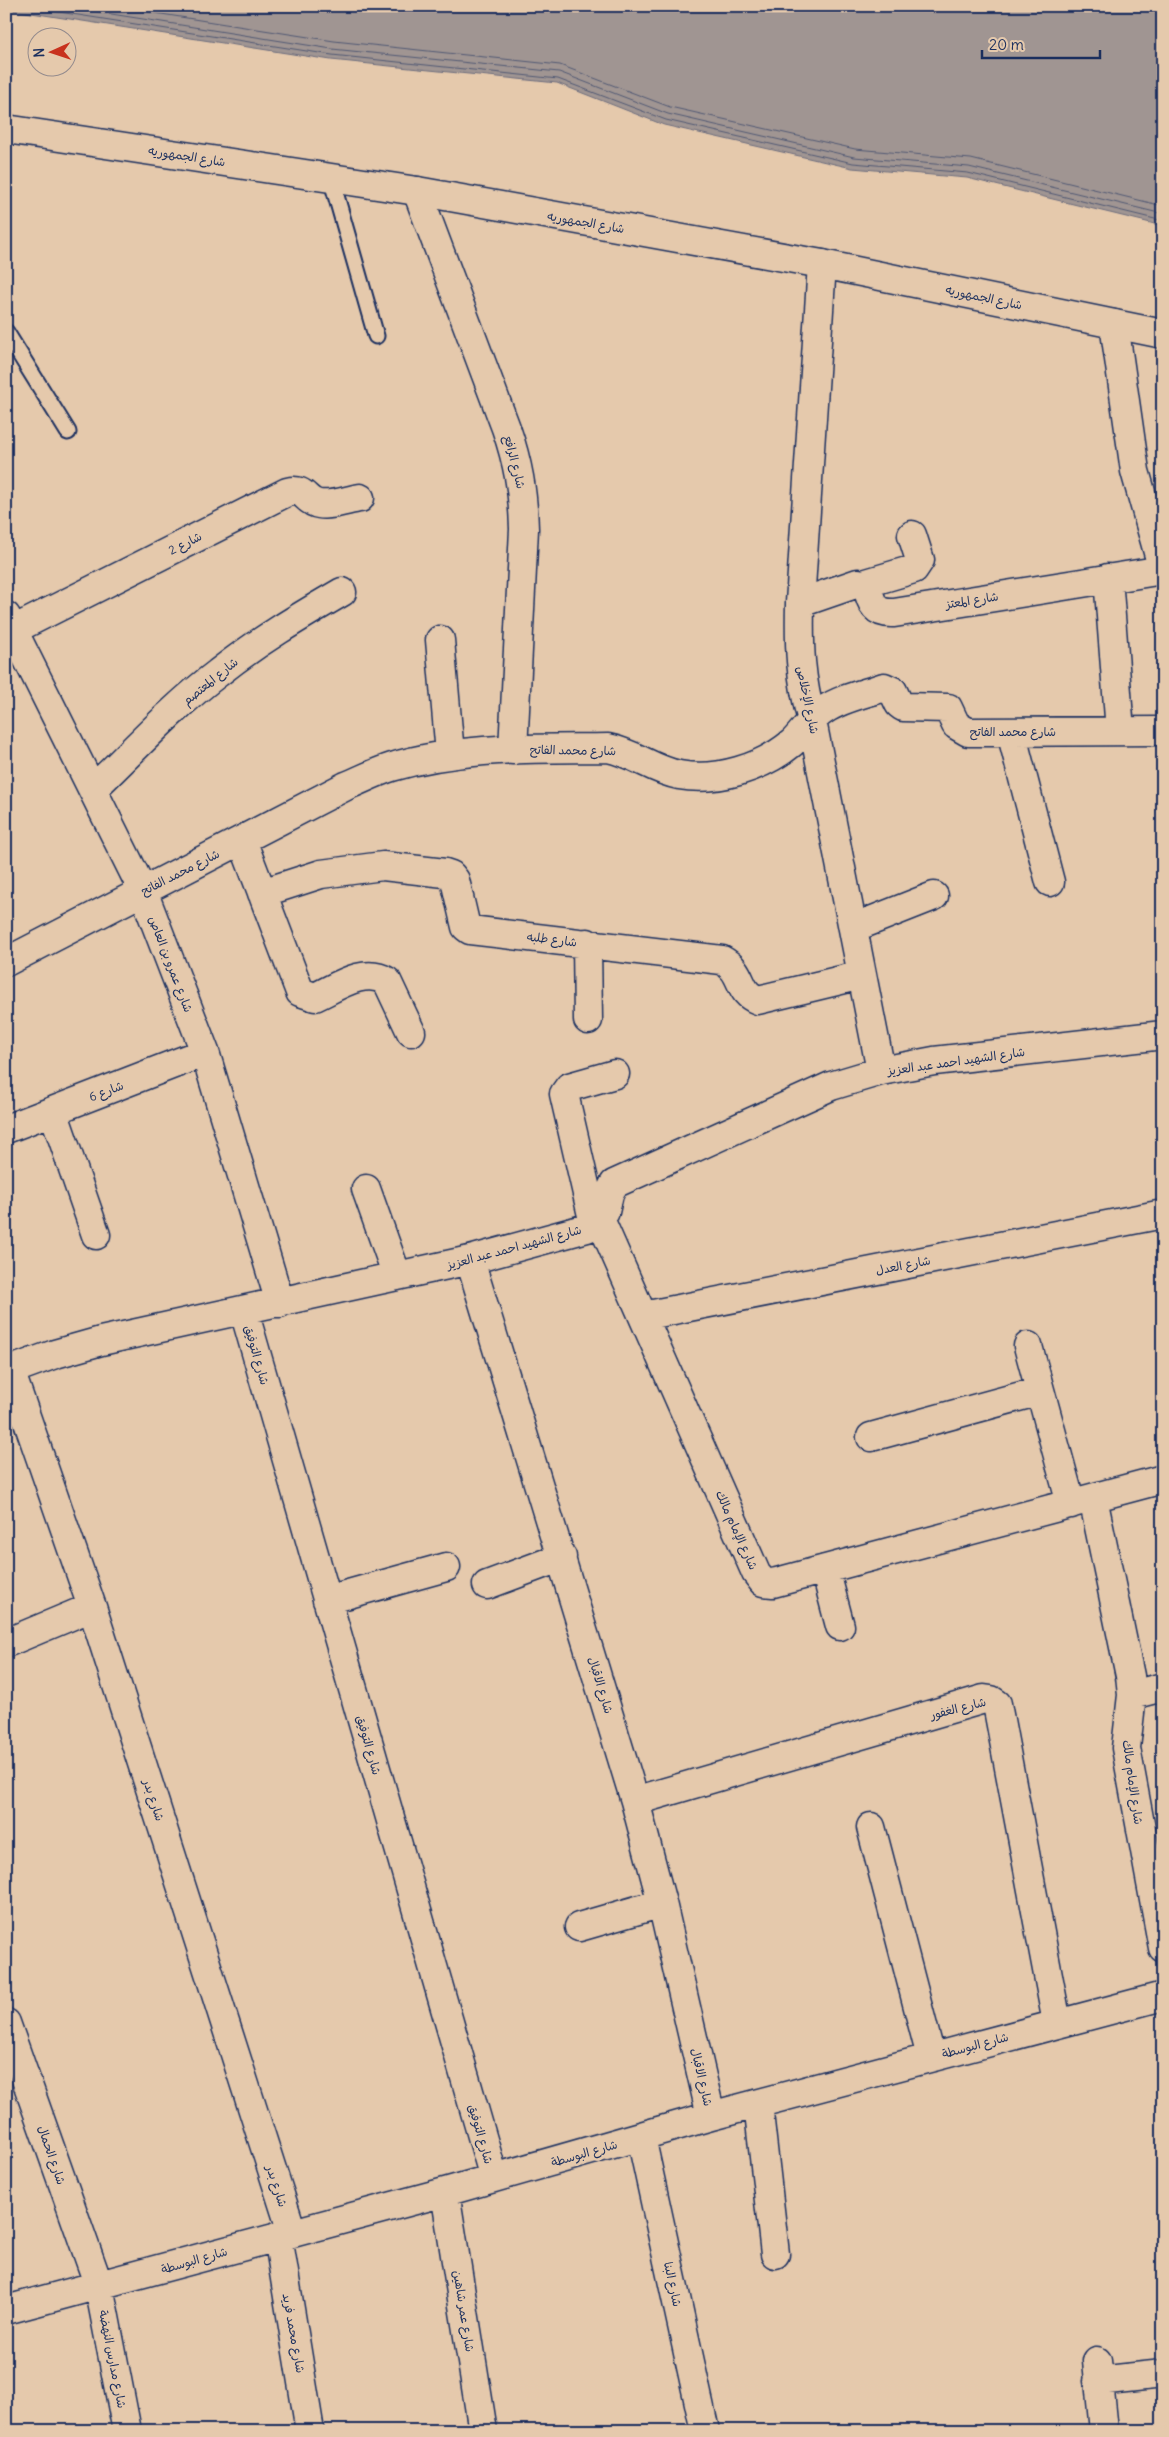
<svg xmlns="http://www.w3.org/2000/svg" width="1169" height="2437" font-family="Delius,'Playpen Sans Arabic',sans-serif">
<rect width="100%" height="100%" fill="#e5c9ac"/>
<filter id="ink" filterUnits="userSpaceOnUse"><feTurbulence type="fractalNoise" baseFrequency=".02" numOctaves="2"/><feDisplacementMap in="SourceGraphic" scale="10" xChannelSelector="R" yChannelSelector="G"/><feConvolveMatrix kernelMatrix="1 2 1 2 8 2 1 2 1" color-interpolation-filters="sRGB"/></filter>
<g filter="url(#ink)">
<path fill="#a09592" stroke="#6b6c7d" d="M6,6H1163V226L967,178L852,168L664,125L557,83L331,60L6,9Z"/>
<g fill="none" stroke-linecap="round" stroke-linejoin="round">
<path stroke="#505873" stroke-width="1" d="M21,6L332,55L558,79L666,120L853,163L968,173L1163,221
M61,6L332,49L559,72L668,114L854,157L969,167L1163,214
M110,6L334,41L560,65L670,107L855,149L971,159L1163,206"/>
<defs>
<path id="lane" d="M331,178L376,336
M6,332L68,432"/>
<path id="street" d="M417,191L506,428C518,463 523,491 524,529L513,750
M822,264L800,603C799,648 800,677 812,721L881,1071
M1114,324L1135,471L1163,570
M1108,578L1120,731
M863,584L914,569L920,560L912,535
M800,603L858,583L867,587C872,604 874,614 894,613L1163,570
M6,616L143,891L205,1052L280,1303
M13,630L287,492C307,487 304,502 319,504C332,506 347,500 360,498
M440,640L450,754
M1011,732L1050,882
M93,789C134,750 173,707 218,673C257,642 299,617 342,592
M242,840L300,992L315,997C337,987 364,967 387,981L411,1032
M262,893L321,874L383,866L445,873L451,875L455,880L466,927L470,930L722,960C745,972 736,992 758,1000L862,975
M853,928L934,896
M587,943L588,1020
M6,962L346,786C361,780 376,772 392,767C462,746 536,749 608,748C634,753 653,770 679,775C717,782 762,768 792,743C803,733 811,718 824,710C842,698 864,694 884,687L893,691L899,704L903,707L948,708L956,725L968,732L1163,731
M53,1111L96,1235
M6,1129L205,1052
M366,1189L397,1276
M600,1219L756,1573L763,1582L773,1583L1163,1479
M594,1224L564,1094L569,1087L615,1074
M470,1260L635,1801L662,1903L711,2116
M244,1311L494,2178
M643,1316L1163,1214
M1028,1346L1071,1504
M10,1370L92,1607L292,2232
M6,1372L55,1354L101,1341L470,1260L587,1228L605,1212L609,1194L614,1184L831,1086L881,1071L934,1061L1163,1035
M871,1437L1040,1391
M1093,1498L1130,1676L1132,1695L1126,1748L1163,1948
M825,1569L840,1626
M487,1585L562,1557
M327,1600L446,1567
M6,1643L92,1607
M1132,1695L1163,1687
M635,1801L984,1699L991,1700L997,1704L1057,2023
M871,1827L931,2057
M579,1927L662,1903
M6,2023L99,2286L127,2431
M758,2104L775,2254
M641,2137L705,2431
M445,2192L483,2431
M278,2236L310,2431
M6,2310L445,2192L711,2116L1163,1996
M1097,2361L1104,2431
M1098,2381L1163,2374"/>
<path id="secondary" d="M6,129L417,191L822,264L1163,334"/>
</defs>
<use href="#lane" stroke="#1b2f5e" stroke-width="19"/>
<use href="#street" stroke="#1b2f5e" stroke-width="31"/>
<use href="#secondary" stroke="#1b2f5e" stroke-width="31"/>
<use href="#lane" stroke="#e5c9ac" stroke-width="15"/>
<use href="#street" stroke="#e5c9ac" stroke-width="28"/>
<use href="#secondary" stroke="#e5c9ac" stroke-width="28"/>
</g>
</g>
<g text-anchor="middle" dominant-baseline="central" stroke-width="5" stroke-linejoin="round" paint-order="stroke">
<g font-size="12" fill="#1b2f5e" stroke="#e5c9ac">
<text transform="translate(187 156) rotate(9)">شارع الجمهوريه</text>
<text transform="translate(586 222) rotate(10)">شارع الجمهوريه</text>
<text transform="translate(984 297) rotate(12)">شارع الجمهوريه</text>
<text transform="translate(515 462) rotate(76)">شارع الرافع</text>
<text transform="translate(185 543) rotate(-27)">شارع 2</text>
<text transform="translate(972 600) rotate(-9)">شارع المعتز</text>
<text transform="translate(210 681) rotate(-39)">شارع المعتصم</text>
<text transform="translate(808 700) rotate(78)">شارع الإخلاص</text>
<text x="1013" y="731">شارع محمد الفاتح</text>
<text transform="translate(573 750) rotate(1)">شارع محمد الفاتح</text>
<text transform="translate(180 872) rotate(-27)">شارع محمد الفاتح</text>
<text transform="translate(552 939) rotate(7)">شارع طلبه</text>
<text transform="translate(171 964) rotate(69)">شارع عمرو بن العاص</text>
<text transform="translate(956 1061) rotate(-8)">شارع الشهيد احمد عبد العزيز</text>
<text transform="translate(106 1091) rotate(-21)">شارع 6</text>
<text transform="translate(514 1247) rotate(-15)">شارع الشهيد احمد عبد العزيز</text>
<text transform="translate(903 1265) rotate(-11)">شارع العدل</text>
<text transform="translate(257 1355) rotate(74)">شارع التوفيق</text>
<text transform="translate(737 1530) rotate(66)">شارع الإمام مالك</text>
<text transform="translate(601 1685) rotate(73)">شارع الاقبال</text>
<text transform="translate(958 1708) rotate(-14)">شارع الغفور</text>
<text transform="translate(369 1745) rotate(74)">شارع التوفيق</text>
<text transform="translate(1133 1782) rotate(82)">شارع الإمام مالك</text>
<text transform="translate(154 1800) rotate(72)">شارع بدر</text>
<text transform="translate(975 2045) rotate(-15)">شارع البوسطة</text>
<text transform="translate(702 2077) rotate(77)">شارع الاقبال</text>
<text transform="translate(481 2134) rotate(74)">شارع التوفيق</text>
<text transform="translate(584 2153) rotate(-16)">شارع البوسطة</text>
<text transform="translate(52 2155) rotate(71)">شارع الحمال</text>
<text transform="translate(277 2186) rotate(72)">شارع بدر</text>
<text transform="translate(194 2260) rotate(-16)">شارع البوسطة</text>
<text transform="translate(673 2284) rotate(78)">شارع البنا</text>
<text transform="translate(464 2311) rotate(81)">شارع عمر شاهين</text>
<text transform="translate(294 2333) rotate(80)">شارع محمد فريد</text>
<text transform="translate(113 2359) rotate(79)">شارع مدارس النهضة</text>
</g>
</g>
<rect width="1169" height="2437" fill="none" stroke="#e5c9ac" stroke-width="25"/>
<rect x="12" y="12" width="1144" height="2412" fill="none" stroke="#1b2f5e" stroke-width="2" filter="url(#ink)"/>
<g transform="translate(52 52) rotate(267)"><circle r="24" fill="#e5c9ac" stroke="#948b8d"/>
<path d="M0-4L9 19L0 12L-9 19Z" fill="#c8321e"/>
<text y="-8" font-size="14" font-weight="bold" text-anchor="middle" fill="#1b2f5e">N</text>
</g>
<path d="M982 50v8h118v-8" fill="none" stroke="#1b2f5e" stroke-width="2.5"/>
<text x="989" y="50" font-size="15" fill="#1b2f5e" stroke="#e5c9ac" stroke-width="4" paint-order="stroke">20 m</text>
</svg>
